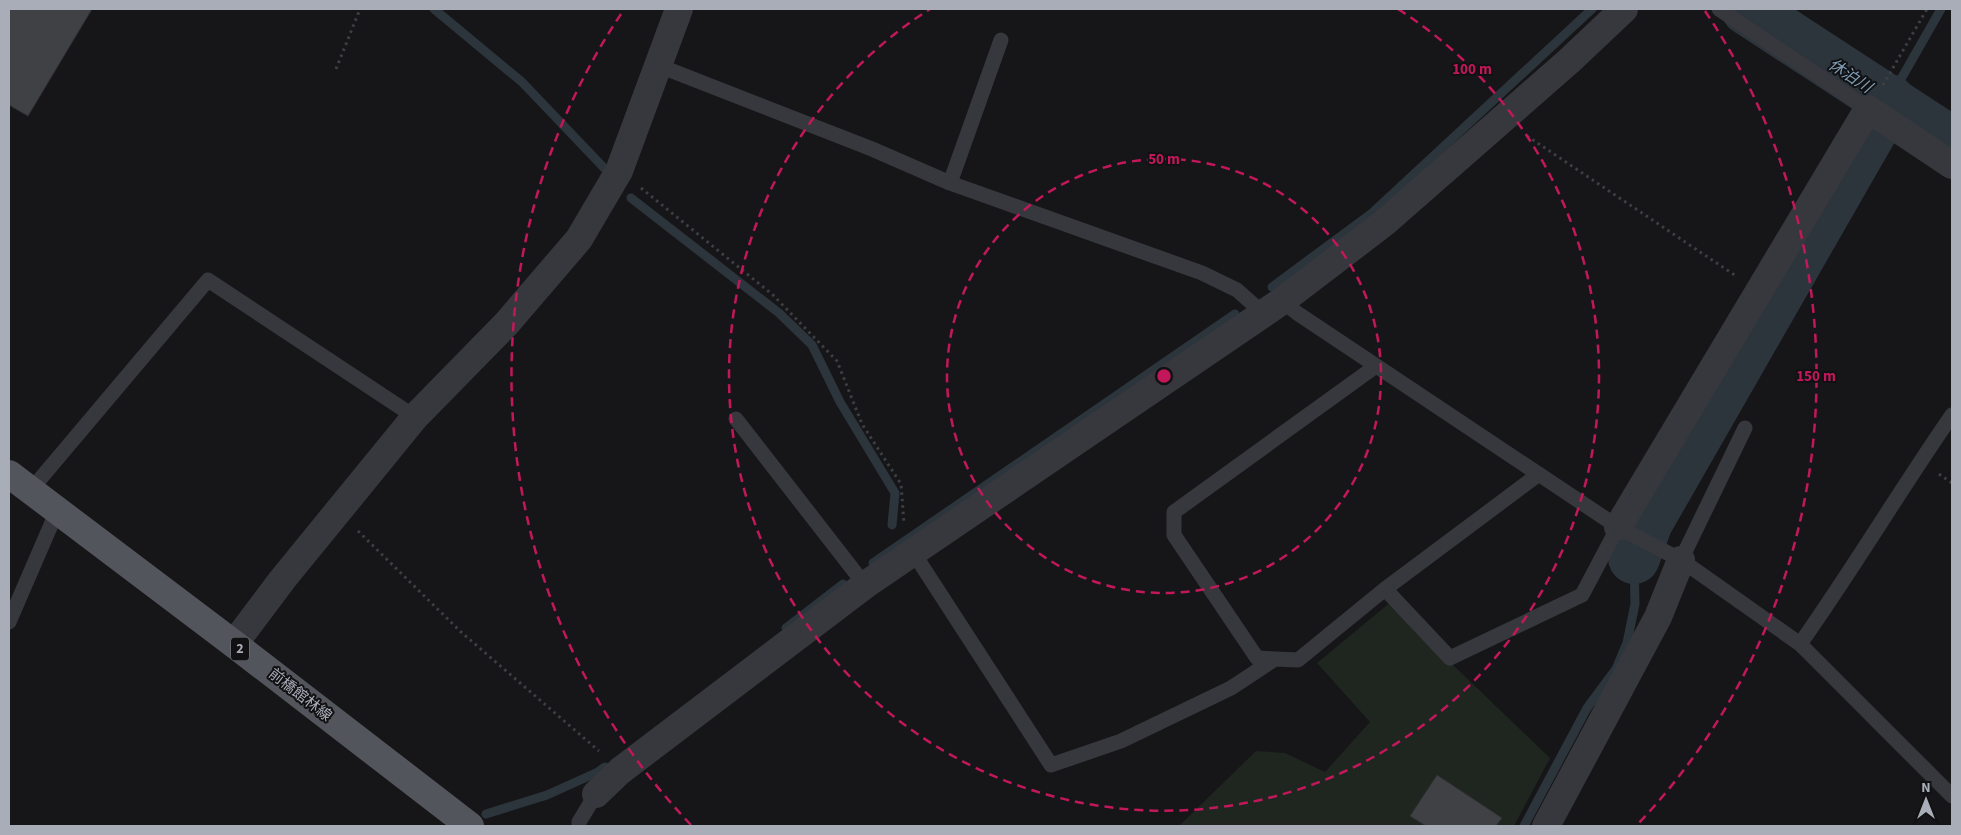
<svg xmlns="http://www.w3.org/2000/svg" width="1961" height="835" font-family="'Source Sans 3','Noto Sans JP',sans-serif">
<rect width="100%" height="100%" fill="#161618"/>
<path fill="#1e261f" d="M1398,596L1451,663L1550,758L1514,826H1179L1256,751L1285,753L1325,772L1370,722L1317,663Z"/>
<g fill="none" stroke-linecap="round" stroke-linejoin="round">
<path stroke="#2c353c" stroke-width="9" d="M434,9L522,82L606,170
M1889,100L1941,9
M631,198L779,313L812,345L840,402L895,493L892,525
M1272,287L1372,213L1592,9
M873,563L1235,314
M786,628L843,584
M486,814L547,795L598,772L605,767
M1524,826L1587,708L1616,669L1627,643L1635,604L1634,558"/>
<path stroke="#2c353c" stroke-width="52" d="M1747,9L1952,143
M1634,558L1647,522L1889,100"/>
</g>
<path fill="#404145" stroke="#303034" d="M9,9H92L28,116L9,105Z
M1437,775L1502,818L1496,826H1426L1410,816Z"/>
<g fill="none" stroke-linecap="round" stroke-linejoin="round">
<path stroke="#3d3f44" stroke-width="3" stroke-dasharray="2.5 4" stroke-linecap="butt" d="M336,69L360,9
M1883,85L1927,9
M1527,136L1736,276
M641,188L773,295L837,361L862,424L901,484L904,524
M1939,474L1952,483
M358,531L461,632L599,751"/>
<path stroke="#37383d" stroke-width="15" d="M1719,9L1868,109
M657,65L872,149L950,183L1202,273L1237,290L1264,314
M950,183L1001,40
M1282,301L1297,313L1618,527L1681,560L1800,644L1952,796
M1376,366L1174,512V535L1257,658L1298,660L1385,589L1539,474
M736,419L865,585
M30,491L208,280L415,417
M913,552L1051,765L1121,741L1231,688L1275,659
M1681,560L1745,428
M1385,589L1450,658L1582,595L1618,527
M9,622L57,511
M1800,644C1853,569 1900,490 1952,415
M579,826V822L596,794"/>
<path stroke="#37383d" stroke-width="28" d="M1618,527L1868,109L1952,165
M234,644L282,580L415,417L507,323L579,239L619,171L679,9
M596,794L620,771L865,585L1282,301L1384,223L1569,61L1624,9
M1546,826L1658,617L1681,560"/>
<path stroke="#53555c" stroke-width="28" d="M9,474L234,644L470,826"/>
</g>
<g fill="none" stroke="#c2185b" stroke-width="2.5" stroke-dasharray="9 6">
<circle cx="1164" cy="376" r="217"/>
<path d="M1398 9A435 435 0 1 1 930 9"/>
<path d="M691 825A652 652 0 0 1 623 11M1705 11A652 652 0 0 1 1637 825"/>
</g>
<g text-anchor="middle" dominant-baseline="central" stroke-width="4" stroke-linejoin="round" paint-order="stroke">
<rect fill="#111113" stroke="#7b7e86" stroke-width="1" x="231" y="637.5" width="18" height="23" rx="4"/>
<g font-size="14" font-weight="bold" fill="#a8adb8">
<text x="240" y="649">2</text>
</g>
<g font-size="15" fill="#a8adb8" stroke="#111113">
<text transform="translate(300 695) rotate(38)">前橋館林線</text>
</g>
<g font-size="16" font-style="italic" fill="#7f9bb3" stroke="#111113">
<text transform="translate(1850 76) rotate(33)">休泊川</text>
</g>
</g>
<circle cx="1164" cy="376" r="8" fill="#c2185b" stroke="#111113" stroke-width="2.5"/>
<g font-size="15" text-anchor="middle" font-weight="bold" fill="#c2185b" stroke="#111113" stroke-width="4" stroke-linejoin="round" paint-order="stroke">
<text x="1472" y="74">100 m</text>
<text x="1164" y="164">50 m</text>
<text x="1816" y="381">150 m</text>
</g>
<rect width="1961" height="835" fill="none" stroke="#a8adb8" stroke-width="20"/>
<g transform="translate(1926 800)" stroke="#111113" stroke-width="4" paint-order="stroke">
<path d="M0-4L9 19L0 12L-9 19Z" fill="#a8adb8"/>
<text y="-8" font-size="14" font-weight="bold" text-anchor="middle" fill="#a8adb8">N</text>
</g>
</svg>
